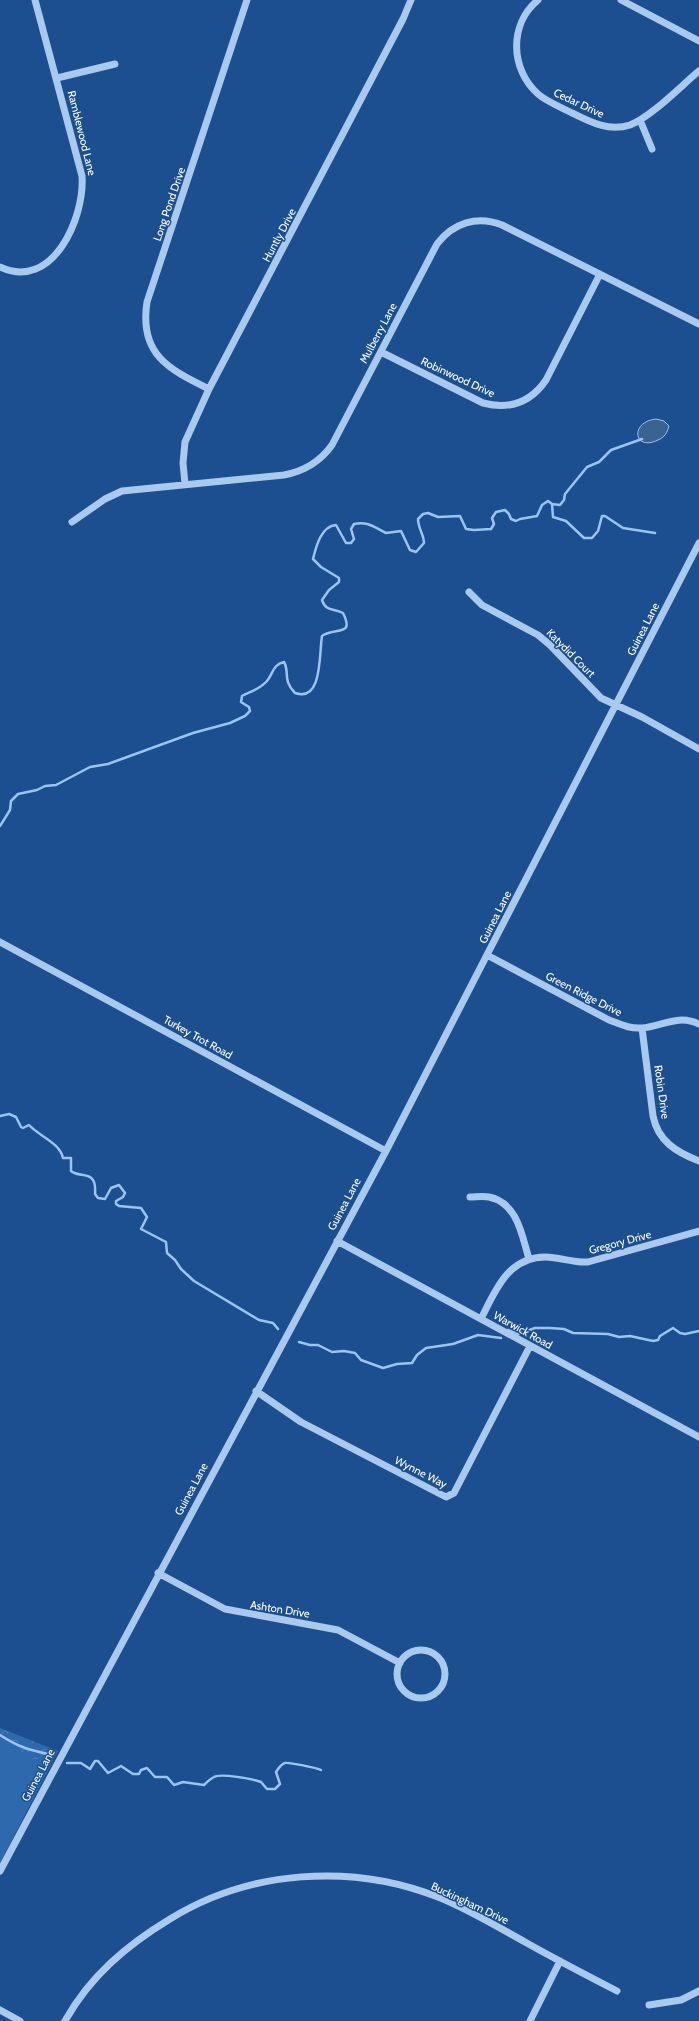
<svg xmlns="http://www.w3.org/2000/svg" width="699" height="2021" font-family="Cabin,sans-serif">
<defs>
<pattern id="forest-crowns" width="20" height="18" patternUnits="userSpaceOnUse"><rect width="20" height="18" fill="#2e69ad"/><path d="M2 6a3 3 0 1 1 6 0M12 15a3 3 0 1 1 6 0" fill="none" stroke="#4d80b9"/></pattern>
</defs>
<rect width="100%" height="100%" fill="#1b4f8f"/>
<path fill="#2e69ad" d="M0,1728L58,1751L0,1863Z"/>
<path fill="url(#forest-crowns)" d="M0,1728L47,1747L44,1756C29,1766 13,1751 0,1744Z"/>
<path fill="#3c6290" stroke="#9cc4f0" d="M656,419L664,421L669,426C667,433 665,437 658,440C634,452 629,422 656,419Z"/>
<g fill="none" stroke-linecap="round" stroke-linejoin="round">
<path stroke="#9cc4f0" stroke-width="2.5" d="M552,504L560,505L564,500L565,494L587,467L599,462L611,450L642,439
M0,826L10,810L11,801L18,794L37,790L45,786L56,785L90,767L108,764L193,733L230,723L245,716L250,711L249,707L241,702L242,696C252,691 260,689 267,681C273,674 273,664 284,662C290,672 282,680 295,693C323,703 319,652 322,636C335,627 355,637 343,613C333,608 326,612 322,600L329,590L339,582V578L321,567L313,559C316,547 321,526 336,525L346,543H351L354,539L351,529L354,524C369,521 375,528 386,533L401,531L410,550L416,552L424,543C424,535 418,528 418,519L423,514L428,513L438,517L460,516L466,529L474,530L491,529L494,524L492,518L496,512L505,510L509,514L511,519L516,521L520,519L537,516L542,505L548,501L552,504L553,517L566,521L584,538H592L598,531L602,516H605L623,528L655,533
M0,1116L9,1114L16,1117L21,1127L23,1128L29,1125C39,1136 60,1143 63,1158H71V1171C80,1179 97,1168 95,1194L98,1198L105,1199L111,1188L119,1185L125,1193L123,1197L116,1201V1204L119,1206L141,1208L147,1217L141,1229L166,1242L167,1253L175,1260L181,1269L194,1281L259,1320L273,1323L278,1329
M508,1330L519,1334L535,1328H550L564,1329L573,1333L608,1334L619,1337L630,1336L653,1341L658,1340L660,1336L673,1328L680,1333L685,1334L699,1331
M299,1342L310,1345H318L332,1352L344,1351L355,1353L361,1360L383,1368L397,1364L412,1363L417,1355L426,1348L453,1344L478,1335L501,1338
M0,1735C20,1748 30,1750 52,1755
M67,1763H81L90,1769L95,1761H98L108,1773L121,1766L133,1774H139L141,1770L147,1768L155,1777H167L174,1785L183,1782L204,1785C207,1782 210,1779 214,1777C221,1773 253,1779 261,1782L267,1789H275L280,1784L276,1772C278,1769 281,1764 285,1763C289,1762 317,1768 321,1770"/>
<path stroke="#a9c9ee" stroke-width="7" d="M538,0C509,24 510,69 538,94C547,102 561,107 572,113C590,122 609,132 630,125C651,117 681,86 699,71
M621,0L699,41
M57,78L115,64
M640,120L652,149
M0,267C53,292 85,217 82,176L35,0
M381,352L483,403C510,410 531,402 546,380L600,274
M209,389C168,369 139,354 147,302L247,0
M185,484L183,463L185,442L209,389L403,19L411,0
M72,522L105,499L122,491L284,475C305,471 320,462 332,445L437,244C453,223 477,215 502,225L699,324
M469,592L482,605L538,635L550,645L601,698L642,717L699,749
M0,942L386,1151
M487,955L609,1020C620,1024 629,1029 642,1028C662,1026 678,1014 699,1024
M642,1028L653,1116C658,1141 676,1152 699,1161
M470,1197C476,1197 483,1196 489,1197C518,1203 522,1236 529,1259
M337,1241L699,1437
M481,1319C495,1291 508,1257 545,1257C560,1257 573,1263 588,1262L699,1231
M256,1391L301,1422L446,1497L454,1493L530,1346
M158,1573L225,1609L338,1630L400,1663
M397 1674a24 24 0 1 1 48 0a24 24 0 1 1-48 0Z
M0,1871L386,1151L699,543
M649,2005L681,2000L699,1991
M0,2010L20,2021
M65,2021C90,1976 127,1945 170,1919C249,1870 352,1863 438,1897C468,1909 496,1926 525,1942C555,1959 586,1975 617,1991
M530,2021L560,1961"/>
</g>
<g text-anchor="middle" dominant-baseline="central" stroke-width="3" stroke-linejoin="round" paint-order="stroke">
<g font-size="11" fill="#fff" stroke="#1b4f8f">
<text transform="translate(579 103) rotate(25)">Cedar Drive</text>
<text transform="translate(82 133) rotate(76)">Ramblewood Lane</text>
<text transform="translate(169 204) rotate(-71)">Long Pond Drive</text>
<text transform="translate(279 235) rotate(-62)">Huntly Drive</text>
<text transform="translate(378 333) rotate(-62)">Mulberry Lane</text>
<text transform="translate(458 377) rotate(25)">Robinwood Drive</text>
<text transform="translate(643 629) rotate(-63)">Guinea Lane</text>
<text transform="translate(571 653) rotate(45)">Katydid Court</text>
<text transform="translate(495 917) rotate(-63)">Guinea Lane</text>
<text transform="translate(584 994) rotate(27)">Green Ridge Drive</text>
<text transform="translate(198 1037) rotate(29)">Turkey Trot Road</text>
<text transform="translate(662 1092) rotate(82)">Robin Drive</text>
<text transform="translate(344 1204) rotate(-62)">Guinea Lane</text>
<text transform="translate(620 1242) rotate(-15)">Gregory Drive</text>
<text transform="translate(523 1330) rotate(29)">Warwick Road</text>
<text transform="translate(421 1472) rotate(27)">Wynne Way</text>
<text transform="translate(191 1489) rotate(-62)">Guinea Lane</text>
<text transform="translate(280 1609) rotate(9)">Ashton Drive</text>
<text transform="translate(38 1775) rotate(-62)">Guinea Lane</text>
<text transform="translate(470 1903) rotate(25)">Buckingham Drive</text>
</g>
</g>
</svg>
